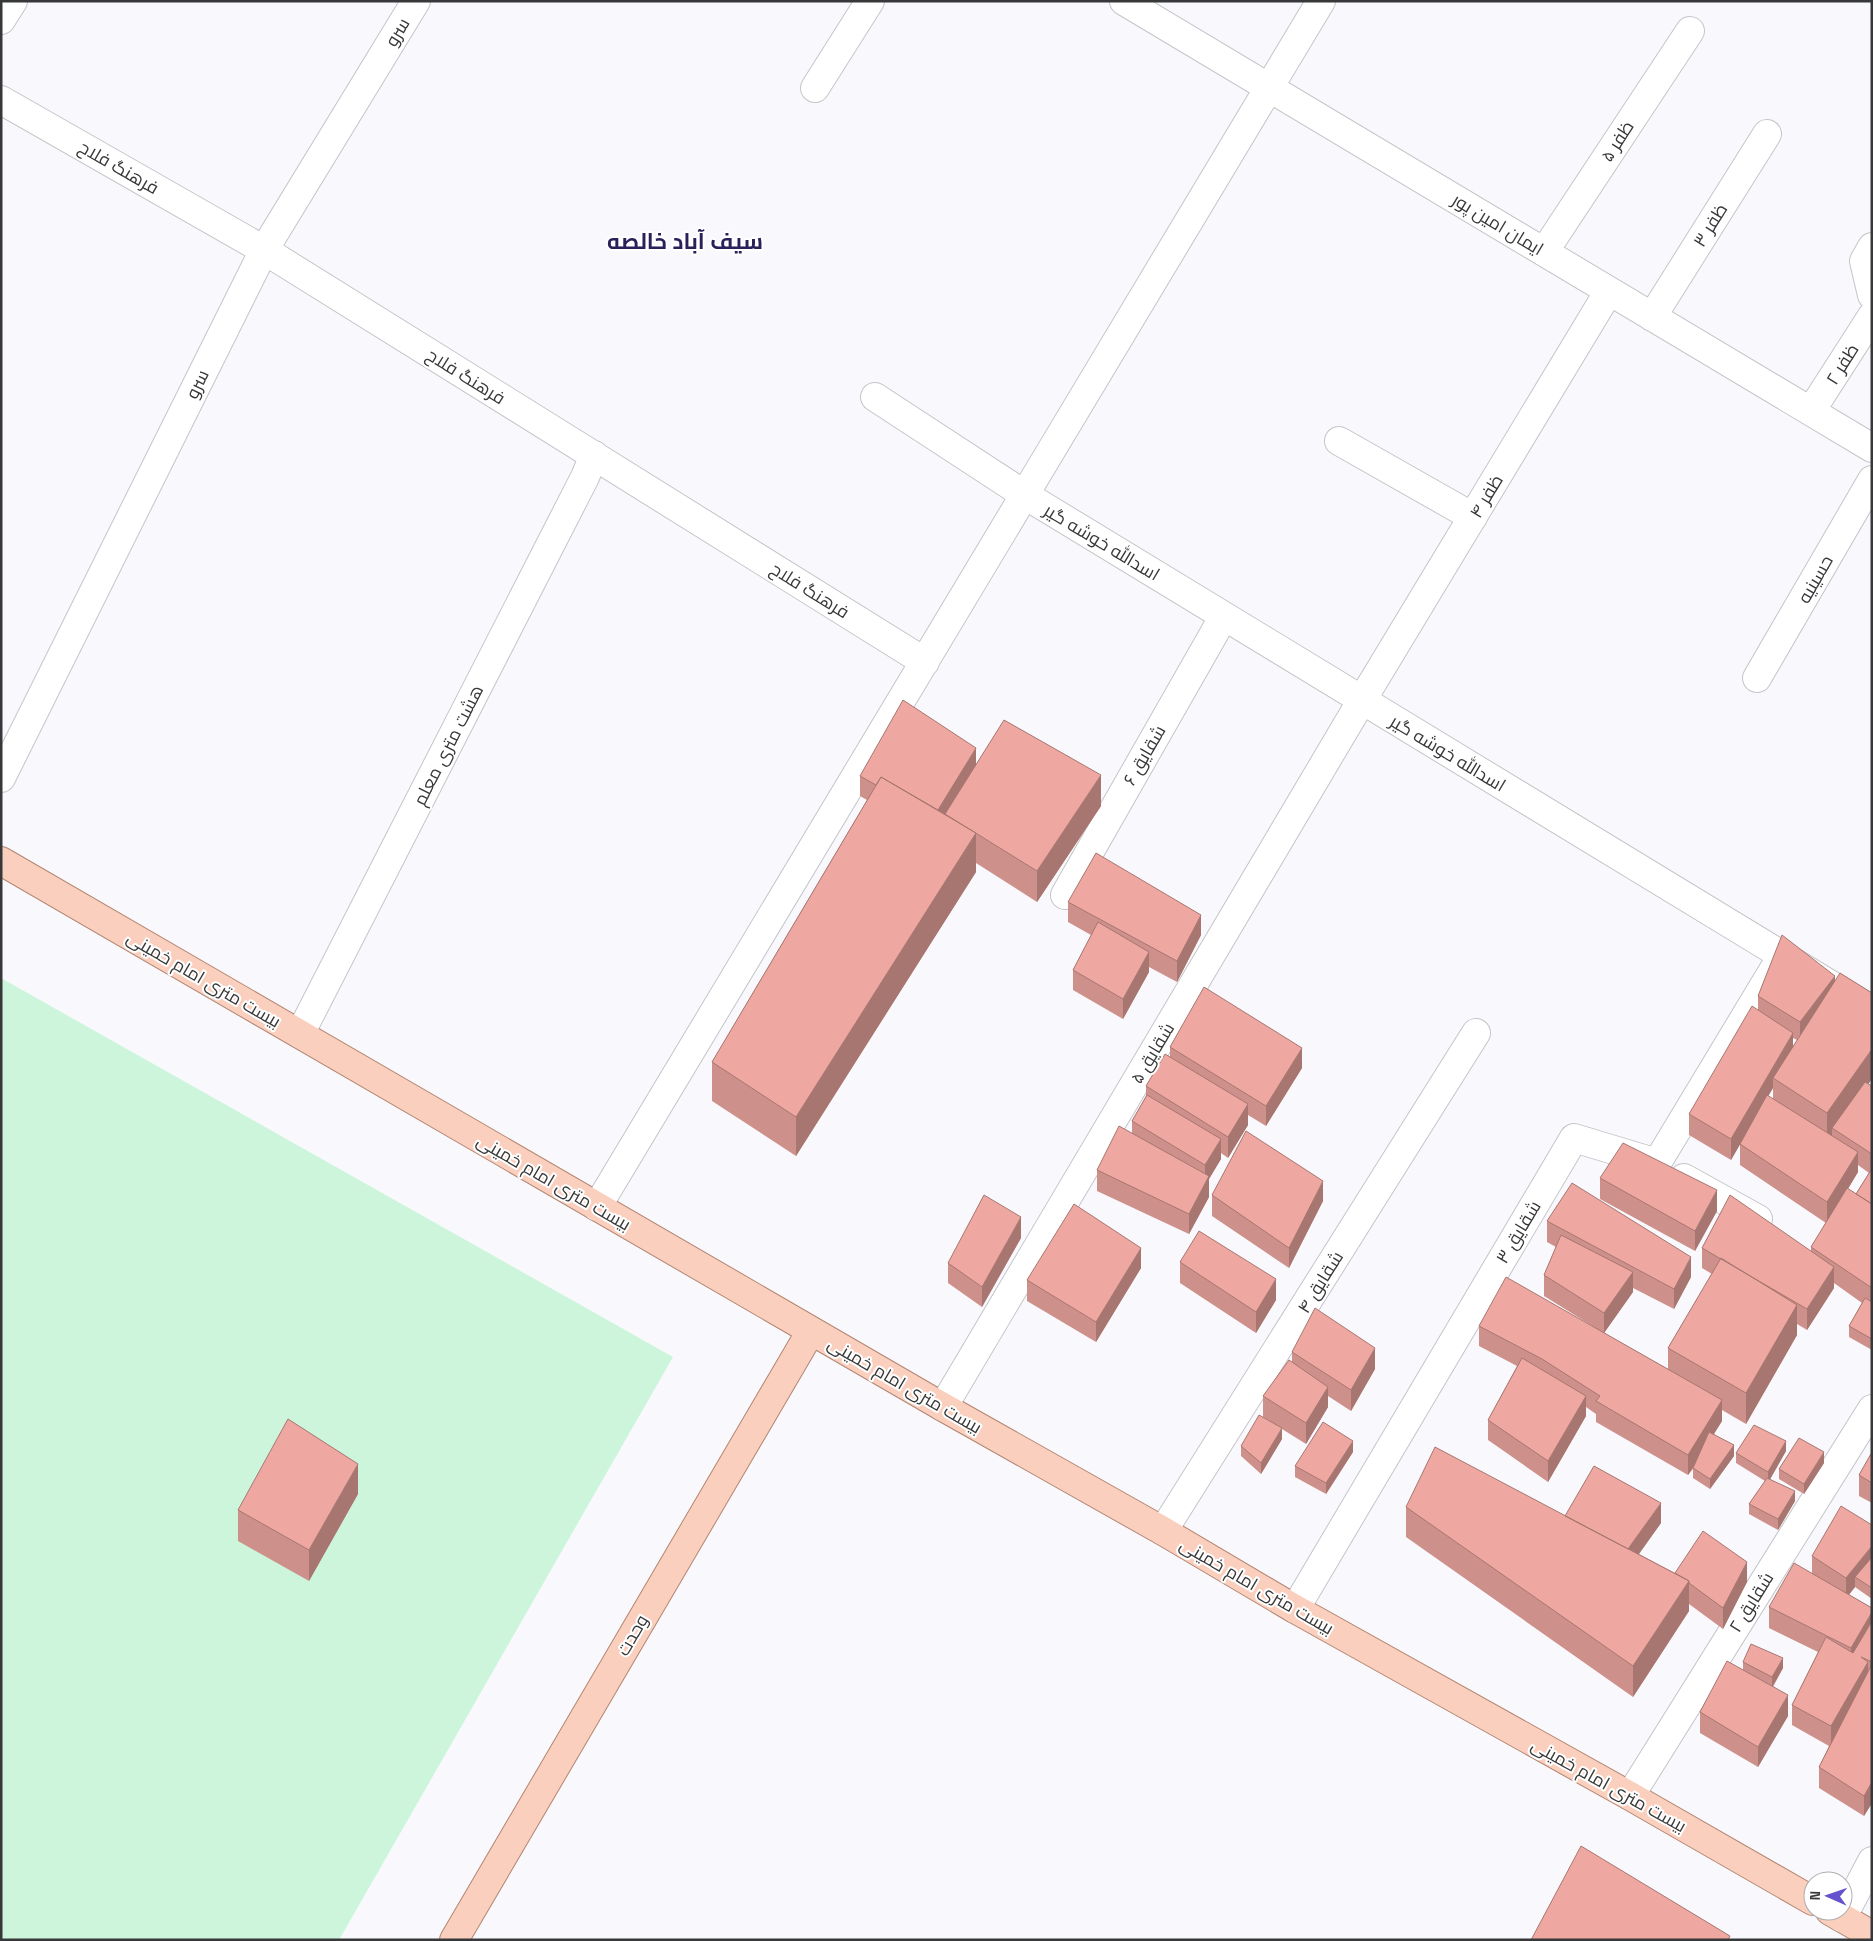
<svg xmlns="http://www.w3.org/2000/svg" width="1873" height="1941" font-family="'Space Grotesk',Cairo,sans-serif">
<rect width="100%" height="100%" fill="#f9f9fd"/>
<path fill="#cdf5db" d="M1,978L673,1357L339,1940H1Z"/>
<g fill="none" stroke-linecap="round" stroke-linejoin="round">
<defs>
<path id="minor" d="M1124,1L1872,448
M1,20L13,1
M815,88L870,1
M1,100L264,250L925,662
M1872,247L1864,261L1872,295
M1544,252L1690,31
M1652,317L1767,134
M875,397L1025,495L1872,1010
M1811,411L1872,316
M1339,441L1473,517
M1757,678L1872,480
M1,778L264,250L416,1
M1065,895L1224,616
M300,1034L585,477L594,455
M1684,1178L1758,1219
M597,1207L1321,1
M943,1407L1362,700L1609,291
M1163,1531L1476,1033
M1295,1609L1574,1138L1657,1163L1780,959
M1630,1796L1872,1409
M1842,1918L1872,1861"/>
<path id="major" d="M1,861L943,1407L1163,1531L1295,1609L1630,1796L1813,1901
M1830,1911L1872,1935
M454,1940L811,1331"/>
</defs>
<use href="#minor" stroke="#c4c5c8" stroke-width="30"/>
<use href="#major" stroke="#b38572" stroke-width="30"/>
<use href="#minor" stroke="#fff" stroke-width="28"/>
<use href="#major" stroke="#facfbd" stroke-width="28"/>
</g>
<path fill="#ce908a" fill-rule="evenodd" d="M976,765L1101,806L1037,902L976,863V872L796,1156L712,1101V1062L867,800L860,796V776Z
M1068,902L1201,935L1177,982L1149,967V972L1123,1019L1073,990V970L1091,935L1068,922Z
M1835,980L1868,1084L1872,1086V1350L1849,1337V1326L1862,1303L1834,1283V1288L1807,1330L1797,1324V1335L1746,1424L1722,1410V1421L1714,1434L1734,1456L1710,1489L1693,1478V1469L1688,1475L1596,1422V1414L1586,1407V1416L1548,1482L1488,1440V1420L1517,1366L1479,1346V1326L1594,1327L1544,1296V1275L1556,1247L1547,1242V1221L1691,1277L1674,1309L1633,1288V1292L1604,1333L1668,1369V1348L1712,1274L1702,1268V1248L1811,1251V1247L1826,1223L1740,1165V1144L1731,1160L1689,1135V1114L1758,1010V996ZM1793,1038L1797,1040L1793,1046ZM1773,1088V1099L1768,1096ZM1858,1165L1869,1173L1856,1194L1848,1189L1858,1172Z
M1170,1047L1302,1068L1266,1126L1248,1115V1125L1228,1158L1221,1153V1159L1209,1179V1197L1189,1234L1097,1191V1170L1132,1133V1121L1146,1096V1086L1170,1057Z
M1600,1178L1717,1211L1695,1251L1600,1199Z
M1212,1195L1323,1201L1289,1268L1212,1216Z
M1021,1238L982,1307L948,1283V1263Z
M1180,1262L1276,1300L1256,1333L1180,1283Z
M1141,1268L1096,1342L1027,1301V1280Z
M1292,1352L1375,1369L1351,1411L1328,1396V1407L1306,1444L1263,1417V1396L1292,1361Z
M1282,1439L1261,1474L1241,1456V1446Z
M1786,1451L1770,1479L1795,1501L1778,1530L1749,1514V1504L1765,1481L1736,1463V1453Z
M1353,1452L1326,1494L1295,1477V1466Z
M1872,1452V1503L1859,1496V1475Z
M1824,1463L1804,1494L1779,1479V1469Z
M358,1494L309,1581L238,1541V1510Z
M1406,1507L1565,1516L1661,1523L1639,1554L1675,1573L1747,1582L1723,1629L1689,1604V1611L1633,1697L1406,1537Z
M1872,1525V1599L1855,1587L1849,1595L1872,1608V1803L1864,1816L1819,1788V1767L1829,1746L1792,1725V1705L1818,1652L1769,1628V1607L1812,1573V1556Z
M1743,1662L1783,1668L1773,1687L1788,1716L1758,1767L1700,1733V1712L1743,1670Z"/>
<path fill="#a77671" d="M976,748V769L945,820L933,818Z
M1101,775V806L1037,902V871Z
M976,833V872L796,1156V1117Z
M1201,915V935L1177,982V961Z
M1149,952V972L1123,1019V999Z
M1835,976V997L1800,1042V1022Z
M1793,1033V1054L1773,1078V1088L1731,1160V1139Z
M1302,1048V1068L1266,1126V1106Z
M1872,1049V1079L1836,1131L1832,1128V1136L1827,1144V1113Z
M1248,1104V1125L1228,1158V1137Z
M1221,1139V1159L1209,1179V1197L1189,1234V1214L1205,1183V1165Z
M1858,1152V1172L1827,1223V1202Z
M1323,1181V1201L1289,1268V1248Z
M1717,1190V1211L1695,1251V1231Z
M1021,1217V1238L982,1307V1287Z
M1141,1248V1268L1096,1342V1322Z
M1691,1257V1277L1674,1309V1289Z
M1834,1267V1288L1807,1330V1309Z
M1633,1272V1292L1604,1333V1313Z
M1276,1279V1300L1256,1333V1312Z
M1797,1305V1335L1746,1424V1393Z
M1375,1348V1369L1351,1411V1390Z
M1328,1387V1407L1306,1444V1423Z
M1586,1396V1416L1548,1482V1461Z
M1722,1400V1421L1688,1475V1455Z
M1282,1428V1439L1261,1474V1463Z
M1353,1441V1452L1326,1494V1483Z
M1786,1441V1451L1768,1483V1472Z
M1734,1445V1456L1710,1489V1479Z
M1824,1452V1463L1804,1494V1484Z
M358,1464V1494L309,1581V1550Z
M1795,1491V1501L1778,1530V1519Z
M1661,1503V1523L1623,1576V1556Z
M1872,1546V1567L1855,1577V1587L1846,1598V1578Z
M1747,1562V1582L1723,1629V1608Z
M1689,1581V1611L1633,1697V1666Z
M1872,1612V1633L1851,1668V1648Z
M1783,1658V1668L1772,1687V1677Z
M1868,1662V1682L1831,1747V1726Z
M1788,1695V1716L1758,1767V1747Z
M1872,1782V1803L1864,1816V1796Z"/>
<path fill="#efa8a1" stroke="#a77671" d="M903,700L976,748L938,810L881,777L876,785L860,776Z
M1004,720L1101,775L1037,871L945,814Z
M881,777L976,833L796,1117L712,1062Z
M1096,853L1201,915L1177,961L1068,902Z
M1098,922L1149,952L1123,999L1073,970Z
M1782,935L1835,976L1800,1022L1758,996Z
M1840,973L1872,993V1049L1827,1113L1773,1078Z
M1204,987L1302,1048L1266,1106L1170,1047Z
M1752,1006L1793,1033L1731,1139L1689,1114Z
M1165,1054L1248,1104L1228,1137L1146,1086Z
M1865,1082L1872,1086V1154L1832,1128Z
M1147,1095L1221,1139L1205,1165L1132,1121Z
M1767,1095L1858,1152L1827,1202L1740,1144Z
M1119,1126L1209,1176L1189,1214L1097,1170Z
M1246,1131L1323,1181L1289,1248L1212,1195Z
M1623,1143L1717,1190L1695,1231L1600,1178Z
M1871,1170L1872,1171V1204L1856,1194Z
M1572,1183L1691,1257L1674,1289L1547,1221Z
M1847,1188L1872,1204V1288L1811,1247Z
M984,1195L1021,1217L982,1287L948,1263Z
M1730,1195L1834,1267L1807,1309L1702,1248Z
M1074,1204L1141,1248L1096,1322L1027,1280Z
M1199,1231L1276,1279L1256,1312L1180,1262Z
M1561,1235L1633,1272L1604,1313L1544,1275Z
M1721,1258L1797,1305L1746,1393L1668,1348Z
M1506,1277L1722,1400L1688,1455L1596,1401L1600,1396L1542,1359L1479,1326Z
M1865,1298L1872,1302V1339L1849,1326Z
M1315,1308L1375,1348L1351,1390L1292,1352Z
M1522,1358L1586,1396L1548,1461L1488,1420Z
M1289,1360L1328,1387L1306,1423L1263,1396Z
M1259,1415L1282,1428L1261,1463L1241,1446Z
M288,1419L358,1464L309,1550L238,1510Z
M1323,1422L1353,1441L1326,1483L1295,1466Z
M1754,1425L1786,1441L1768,1472L1736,1453Z
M1709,1432L1734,1445L1710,1479L1693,1468Z
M1799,1438L1824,1452L1804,1484L1779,1469Z
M1435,1447L1689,1581L1633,1666L1406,1507Z
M1872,1452V1483L1859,1475Z
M1594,1466L1661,1503L1628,1549L1565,1516Z
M1767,1478L1795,1491L1778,1519L1749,1504Z
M1841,1506L1872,1525V1546L1846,1578L1812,1556Z
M1703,1531L1747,1562L1723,1608L1689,1583V1581L1675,1573Z
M1872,1557V1588L1855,1577Z
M1794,1563L1872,1608V1612L1851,1648L1769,1607Z
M1872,1621V1662L1861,1657L1868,1662L1831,1726L1792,1705L1826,1637L1853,1653Z
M1751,1644L1783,1658L1772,1677L1743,1662Z
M1727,1661L1788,1695L1758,1747L1700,1712Z
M1872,1664V1782L1864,1796L1819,1767Z
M1581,1846L1730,1936L1728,1940H1531Z"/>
<g text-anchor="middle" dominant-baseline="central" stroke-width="4" stroke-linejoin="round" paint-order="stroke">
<g font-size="18" fill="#373839" stroke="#fff">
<text transform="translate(397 32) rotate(-59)">سرو</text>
<text transform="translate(1617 141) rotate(-57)">ظفر ۵</text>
<text transform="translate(119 167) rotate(30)">فرهنگ فلاح</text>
<text transform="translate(1498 224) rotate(31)">ایمان امین پور</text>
<text transform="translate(1710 225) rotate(-58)">ظفر ۳</text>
<text transform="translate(1842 364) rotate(-58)">ظفر ۲</text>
<text transform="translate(466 376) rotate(32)">فرهنگ فلاح</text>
<text transform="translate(197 384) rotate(-64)">سرو</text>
<text transform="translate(1486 496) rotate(-59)">ظفر ۴</text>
<text transform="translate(1102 542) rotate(31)">اسدالله خوشه گیر</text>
<text transform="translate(1815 579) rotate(-60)">حسینیه</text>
<text transform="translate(810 590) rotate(32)">فرهنگ فلاح</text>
<text transform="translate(448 745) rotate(-63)">هشت متری معلم</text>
<text transform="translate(1448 753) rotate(31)">اسدالله خوشه گیر</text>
<text transform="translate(1144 755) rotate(-60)">شقایق ۶</text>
<text transform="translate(204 979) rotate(30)">بیست متری امام خمینی</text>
<text transform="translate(1152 1053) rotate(-59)">شقایق ۵</text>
<text transform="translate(554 1182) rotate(30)">بیست متری امام خمینی</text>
<text transform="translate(1518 1232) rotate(-59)">شقایق ۳</text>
<text transform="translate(1320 1282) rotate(-58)">شقایق ۴</text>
<text transform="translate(905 1385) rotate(30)">بیست متری امام خمینی</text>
<text transform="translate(1257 1586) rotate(30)">بیست متری امام خمینی</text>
<text transform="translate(1751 1602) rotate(-58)">شقایق ۲</text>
<text transform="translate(632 1635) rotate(-60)">وحدت</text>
<text transform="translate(1609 1785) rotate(29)">بیست متری امام خمینی</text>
</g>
<g font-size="22" font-weight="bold" fill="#2a205a" stroke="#fff">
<text x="685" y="241">سیف آباد خالصه</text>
</g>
</g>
<rect width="1873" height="1941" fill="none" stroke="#373839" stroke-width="5"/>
<g transform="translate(1828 1896) rotate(272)"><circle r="24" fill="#ffffff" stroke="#afafb0"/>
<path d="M0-4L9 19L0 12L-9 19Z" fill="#6652cc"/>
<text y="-8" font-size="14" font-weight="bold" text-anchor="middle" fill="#373839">N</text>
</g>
</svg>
